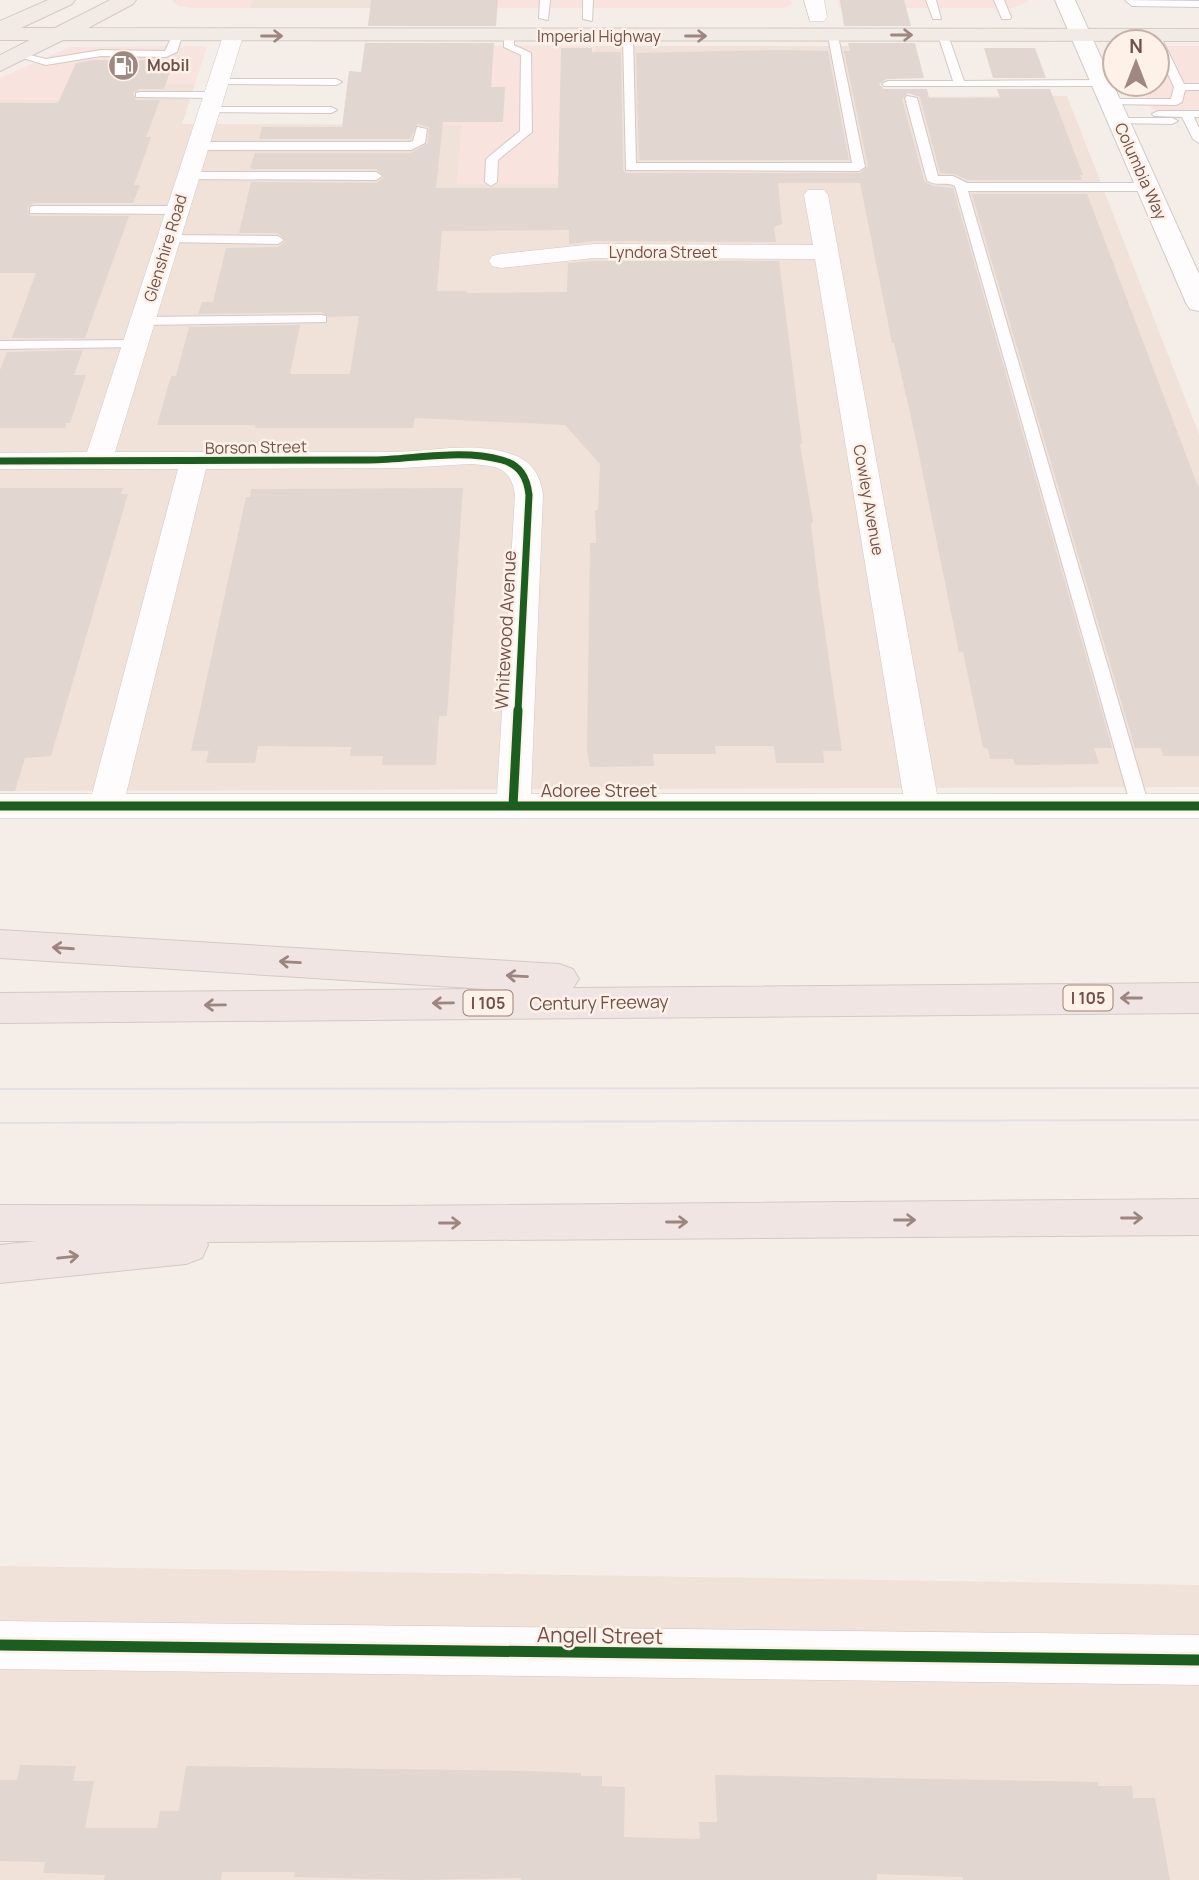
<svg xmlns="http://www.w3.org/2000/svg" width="1199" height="1880" font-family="Manrope,sans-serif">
<rect width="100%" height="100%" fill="#f5eee8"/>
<path fill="#f0e2d8" d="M252,0H456L455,8H250Z
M595,46H867L879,97L1067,96L1199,434V787L0,791V100L137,99L143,84H195L182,124L462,125L457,184L595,183Z
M0,1566L1199,1585V1880H0Z"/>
<path fill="#f8e3de" d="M172,0H252L250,8H191L179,6Z
M456,0H791L792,4L784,8H455Z
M837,0H1028L1029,1L1013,8H840Z
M411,45L595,46V184H457L462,125H398Z
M199,46L207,47L195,84H144L138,99L0,100V78L70,47Z
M1157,46H1199V110H1152L1141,84H1157Z"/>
<path fill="#e1d6d0" d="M371,0H498L496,26H368Z
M840,0H904L911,26H844Z
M365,43H494L491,87H505L503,122H443L436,188H558L561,48H592V52H621L623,170L626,173H860L868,166L844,51H850L848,43H915L924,78L887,79L879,84L884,89H927L929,98H1000L997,89H1050L1083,175H1080L1082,180H968L954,174L940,173L920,97L908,93L902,99L924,181L933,186L953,188L1112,748H1094L1099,764L1015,765L1013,759H990L988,749L983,747L963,652H959L915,435L894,343H892L860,183H778L782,224L774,227L776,242L594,241L569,244V230L442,231L437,291H466V293L567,292L568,263L594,261H779L802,443L800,445L813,521L811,525L818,583L842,751H823L824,763H776L774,746H715L716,754H653L654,766L590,767L587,751L590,543H596L595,510H598L600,464L565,425L415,418L413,428H255L256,425H157L171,376H176L189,327L300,325L290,374H350L359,316L329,317L321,312L198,314L202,302H213L226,248L278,247L286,241L278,233H239L251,182L376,183L384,177L376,169H253L250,168L255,153H411L428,143L429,127L418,124L410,139H259L262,127H342L349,71L361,72Z
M984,48H1035L1046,78H993Z
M781,50L828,51L849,160H639L636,53Z
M94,60H174L164,89H140L133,93L136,100H160L146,137H151L134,185H140L133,203H34L27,207L30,216H129L85,338H12L36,273H0V103H58L76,63Z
M972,194H1087L1199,489V756H1163L1161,748H1135Z
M83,350L74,375H86L70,423H66L65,428H0V370L7,352Z
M0,488H123L121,494H128L51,756L25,758L15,791H0Z
M463,488L447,716H439L436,765H382L383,756H350L351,747L258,746L255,763H210L206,762L209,751H191L246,497H250L251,489Z
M20,1765L76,1766L73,1781H94L85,1828H157L160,1811H179L186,1766L525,1771L581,1773V1776H602V1786L625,1787L624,1837L700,1839L699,1822H717L715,1775L1098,1782V1786H1132L1133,1798H1155L1170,1880H963V1877L877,1874V1880H521V1878L416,1880L294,1877L295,1872H222L221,1880H104L105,1875L43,1873L45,1862L0,1861V1780H17Z"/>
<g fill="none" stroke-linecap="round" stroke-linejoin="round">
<defs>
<path id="service" d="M540,0H550L548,20L539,18Z
M583,0H593L592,21L583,19Z
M926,0H936L941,19H933Z
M994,0H1004L1011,17L1010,19H1002Z
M1125,0L1199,1V7L1132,6Z
M943,32L948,35L964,81L1102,80L1108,83L1102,86H884L882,84L888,81H953L938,35Z
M1155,32L1160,35L1184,84H1199V90H1185L1182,102L1176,105L1106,104L1104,102L1110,99H1171L1174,87L1157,50V42H1153L1150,35Z
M177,33L182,36L177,52L166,57L101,56L46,65L13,55L18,52L46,59L101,50L165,51L172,36Z
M509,33L514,36V45L531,53L532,132L498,160L497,182L491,186L485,182L486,159L520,131L521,55L504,47V36Z
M628,33L633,36L636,163H852L828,36L833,33L838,36L865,167L859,171L626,170L623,36Z
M218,79H336L342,82L336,85L214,84V80Z
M140,92H214L220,95L214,98L136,97V93Z
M907,96L917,98L938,176H953L967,183H1148L1154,187L1148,191H968L1149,806L1146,810H1134L1131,806L955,186C946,181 934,187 927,180L905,98Z
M209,107H331L337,110L331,113L205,112L203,110Z
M1158,111H1199V117H1194L1199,128V143L1193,139L1182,117L1154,116L1152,114Z
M1119,118H1172L1178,121L1172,124L1115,123L1113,121Z
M417,127L427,129L425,143L411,150H198L192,146L198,142H410L413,141Z
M188,172H376L382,176L376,180L184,179L182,176Z
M34,206H177L183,210L177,214L30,213V207Z
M169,235L278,236L284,240L278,244L165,242L163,239Z
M321,315L326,316V322L143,325L136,321L143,317Z
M135,340L142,344L140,347L0,349V341Z"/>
<path id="minor" d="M804,0H824L827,17L824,21H810Z
M233,30L240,32L243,36L115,452C209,452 303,452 397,452C437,451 475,441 514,455C532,461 541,477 543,495L531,794H903L815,259L594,258L501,268L492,266L489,261L492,256L501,254L594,244L813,245L804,195L808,190H824L828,195L937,794H1199V818H0V794H92L178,469H0V453L87,452L223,36L226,32ZM470,464C495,466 511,466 515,495L497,794H126L206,469L402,468Z
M0,1621L1199,1635V1685L0,1669Z"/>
<path id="tertiary" d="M1055,0H1075L1199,274V311L1190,309L1186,303Z"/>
<path id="primary" d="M48,0H75L72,4L21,28H55L110,0H136L133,4L88,28L1199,29V41L63,40L0,71V55L30,40H0V21Z"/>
<path id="motorway" d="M0,930L559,964L573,969L579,979L573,988L1199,983V1013L0,1023V993L486,989L0,958Z
M1199,1199V1235L207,1242L208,1245L202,1258L186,1264L0,1283V1245L37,1241H0V1205L382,1206Z"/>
</defs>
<use href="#service" stroke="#d4c9c5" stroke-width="2"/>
<use href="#minor" stroke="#d4c9c5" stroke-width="1"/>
<use href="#tertiary" stroke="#d4c9c5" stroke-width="2"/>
<use href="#primary" stroke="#d4c9c5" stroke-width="2"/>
<use href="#motorway" stroke="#d4c9c5" stroke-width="2"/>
<use href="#service" fill="#fefcfc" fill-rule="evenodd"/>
<use href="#minor" fill="#fefcfc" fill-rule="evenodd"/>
<use href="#tertiary" fill="#fefcfc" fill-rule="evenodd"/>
<use href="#primary" fill="#f1eae5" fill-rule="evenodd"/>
<use href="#motorway" fill="#f0e5e3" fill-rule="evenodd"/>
<path stroke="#e3e0e4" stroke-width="2" d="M0,1089L1199,1088
M0,1123L1199,1120"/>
<defs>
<path id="cycleway-far2" d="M0,461C123,461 246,460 369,460C412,460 460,448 502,460C520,465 527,477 529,495L518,711"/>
<path id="cycleway-far1" d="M0,806H1199
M513,806L518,710"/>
<path id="cycleway" d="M0,1645L1199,1660"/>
</defs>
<use href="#cycleway-far2" stroke="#fef1e8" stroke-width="10"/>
<use href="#cycleway-far1" stroke="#fef1e8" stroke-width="13"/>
<use href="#cycleway" stroke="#fef1e8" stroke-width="16"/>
<use href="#cycleway-far2" stroke="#1b5e20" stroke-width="7"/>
<use href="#cycleway-far1" stroke="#1b5e20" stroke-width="9"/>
<use href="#cycleway" stroke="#1b5e20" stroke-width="11"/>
</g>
<defs><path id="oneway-shaft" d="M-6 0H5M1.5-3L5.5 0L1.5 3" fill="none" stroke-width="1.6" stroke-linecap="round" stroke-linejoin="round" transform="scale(1.75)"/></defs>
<g stroke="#9e8780">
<use href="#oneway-shaft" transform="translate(902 35)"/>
<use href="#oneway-shaft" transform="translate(272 36)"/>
<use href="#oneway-shaft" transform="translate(696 36)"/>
</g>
<g stroke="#9d8580">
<use href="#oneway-shaft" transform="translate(63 948) rotate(-176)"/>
<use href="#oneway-shaft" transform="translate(290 962) rotate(-177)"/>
<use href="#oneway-shaft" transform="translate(517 976) rotate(-177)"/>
<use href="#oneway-shaft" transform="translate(1131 998) rotate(180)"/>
<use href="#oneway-shaft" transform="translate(443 1003) rotate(179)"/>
<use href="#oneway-shaft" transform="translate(215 1005) rotate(179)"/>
<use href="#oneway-shaft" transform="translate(1132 1218)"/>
<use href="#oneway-shaft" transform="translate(905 1220)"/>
<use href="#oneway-shaft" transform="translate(677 1222)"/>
<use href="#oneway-shaft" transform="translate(450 1223)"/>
<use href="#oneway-shaft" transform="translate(68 1257) rotate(-6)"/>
</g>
<defs>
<symbol id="fuel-disc" viewBox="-11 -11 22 22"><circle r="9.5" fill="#9f8881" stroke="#fef1e8"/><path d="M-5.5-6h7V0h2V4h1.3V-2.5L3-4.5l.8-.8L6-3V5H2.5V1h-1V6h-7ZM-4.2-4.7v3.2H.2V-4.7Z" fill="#fff"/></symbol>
</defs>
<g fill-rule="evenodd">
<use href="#fuel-disc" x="106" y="48" width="35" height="35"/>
</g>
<g text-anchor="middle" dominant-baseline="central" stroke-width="5" stroke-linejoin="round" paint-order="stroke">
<g font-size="16" fill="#71514a" stroke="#fef1e8">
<text x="599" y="36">Imperial Highway</text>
<text transform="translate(1141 171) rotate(66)">Columbia Way</text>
<text transform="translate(165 248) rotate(-73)">Glenshire Road</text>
<text x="663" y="252">Lyndora Street</text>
<text transform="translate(256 447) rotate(-1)">Borson Street</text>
<text transform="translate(869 500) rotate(80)">Cowley Avenue</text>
</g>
<g font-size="16" font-weight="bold" fill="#71514a" stroke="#fef1e8" text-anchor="start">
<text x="147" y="65">Mobil</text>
</g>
<g fill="#fef1e8" stroke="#9b8179" stroke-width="2">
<rect x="1063.5" y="985.5" width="49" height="25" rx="5"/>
<rect x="463.5" y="990.5" width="49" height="25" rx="5"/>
</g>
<g font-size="16" font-weight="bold" fill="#71514a">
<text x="1088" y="998">I 105</text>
<text x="488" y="1003">I 105</text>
</g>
<g font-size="18" fill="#71514a" stroke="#fef1e8">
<text transform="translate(505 630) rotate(-87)">Whitewood Avenue</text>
<text x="599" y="790">Adoree Street</text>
<text transform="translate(599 1002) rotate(-1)">Century Freeway</text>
</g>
<g font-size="21" fill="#71514a" stroke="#fef1e8">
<text transform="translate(600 1635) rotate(1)">Angell Street</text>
</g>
</g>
<g transform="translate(1136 63)"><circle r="33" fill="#fef1e8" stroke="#c6b1a9" stroke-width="2"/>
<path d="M0-5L12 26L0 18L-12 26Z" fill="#9f8881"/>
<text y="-10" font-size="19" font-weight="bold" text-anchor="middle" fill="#71514a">N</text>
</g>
</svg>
